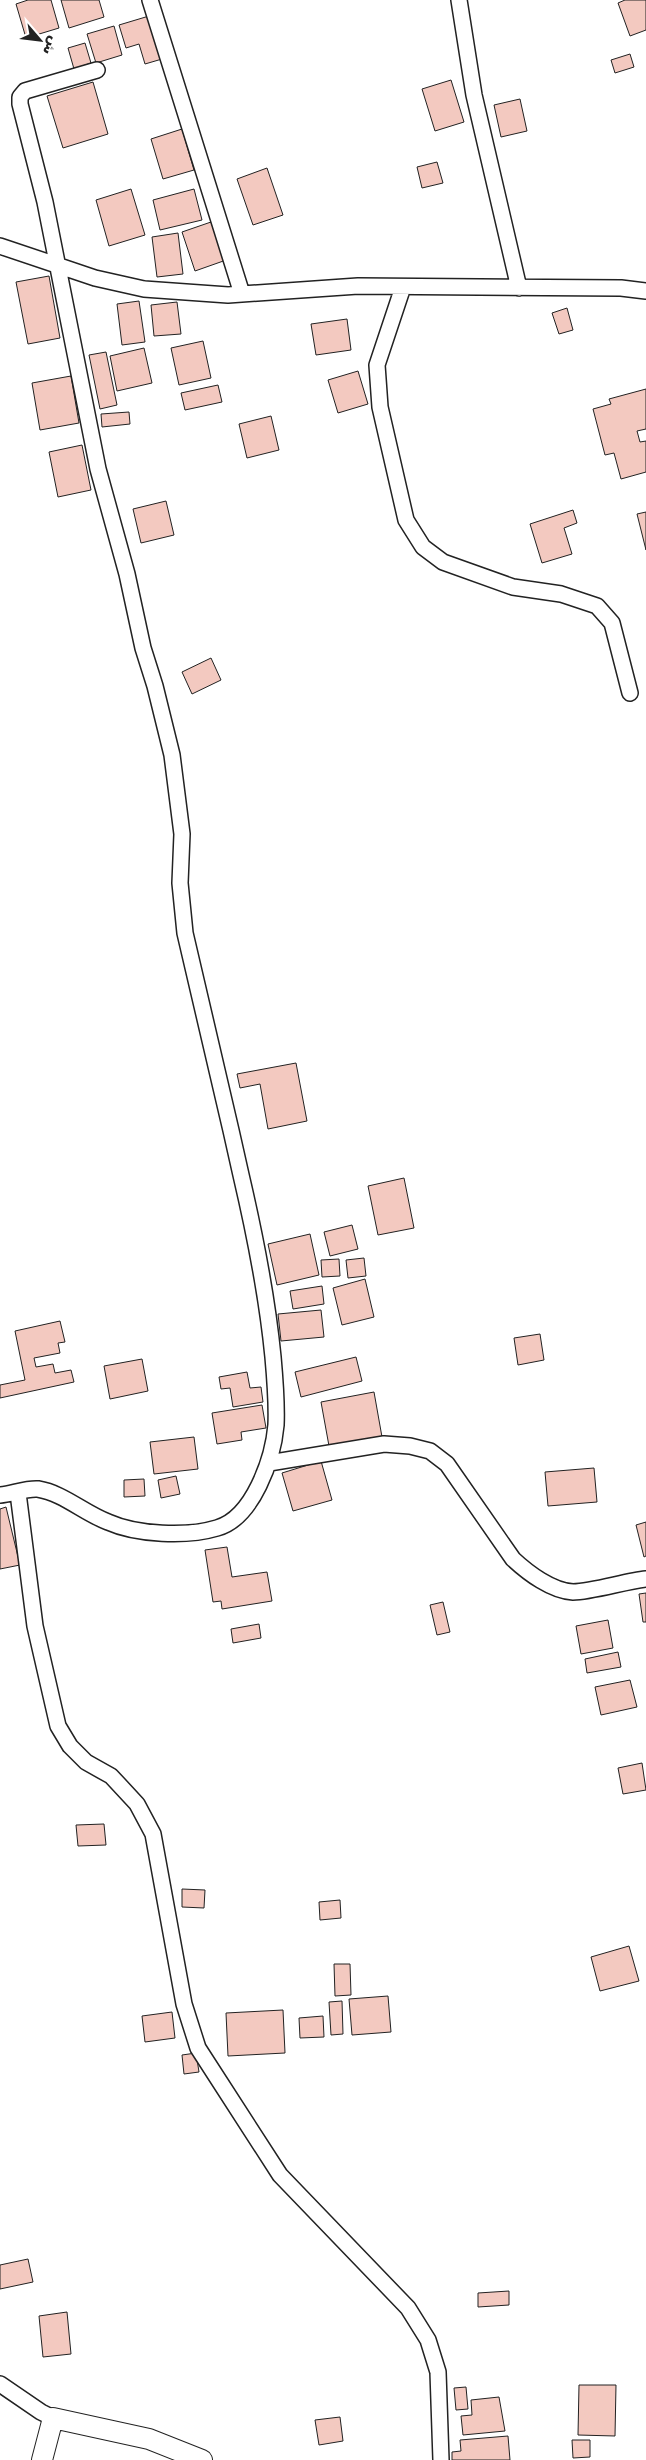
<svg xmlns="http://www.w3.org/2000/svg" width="646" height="2460" font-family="'DejaVu Sans','Noto Naskh Arabic',sans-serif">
<rect width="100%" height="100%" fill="#fff"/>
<path fill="#f3c9c0" stroke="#222" d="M28,0H51L59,28L26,38L16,4Z
M61,0H99L104,17L69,28Z
M625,0H646V30L630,36L618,3Z
M149,16L162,59L145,64L139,44L126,48L119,25Z
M114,26L122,55L96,63L87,34Z
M85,43L91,63L74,69L68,48Z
M630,54L634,67L615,73L611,60Z
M451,80L464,122L435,131L422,89Z
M93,82L108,134L63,148L47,96Z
M520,99L527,131L501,137L494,105Z
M182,129L194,170L163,179L151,139Z
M437,162L443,183L422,188L417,167Z
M267,168L283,215L253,225L237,179Z
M131,189L145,235L109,246L96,200Z
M194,189L202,220L160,230L153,200Z
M211,222L216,237L221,235L229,259L195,271L182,232Z
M178,233L183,274L157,277L152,237Z
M49,276L60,338L28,344L16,282Z
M139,301L145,342L122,345L117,304Z
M177,302L181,334L154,336L151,305Z
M567,308L573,330L559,334L552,313Z
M347,319L351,350L316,355L311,324Z
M203,341L211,378L179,385L171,348Z
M144,348L152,383L117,391L110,356Z
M106,352L117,405L100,409L89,355Z
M358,371L368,404L338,413L328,380Z
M71,376L79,423L40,430L32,383Z
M218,385L222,402L185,410L181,393Z
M646,389V429L637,431L640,442L646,441V472L621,479L614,453L605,455L593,409L611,404L609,399Z
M129,412L130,424L102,427L101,414Z
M271,416L279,450L247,458L239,424Z
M82,445L91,490L58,497L49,452Z
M166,501L174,535L141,543L133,509Z
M573,510L577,523L564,528L572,554L542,563L530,524Z
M646,512V550L637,514Z
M211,658L221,680L192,694L182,672Z
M296,1063L307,1121L268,1129L260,1084L240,1088L237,1074Z
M404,1178L414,1228L378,1235L368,1186Z
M352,1225L358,1249L330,1256L324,1232Z
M310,1234L319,1275L277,1285L268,1244Z
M364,1258L366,1276L348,1278L346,1260Z
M339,1259L340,1276L322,1277L321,1260Z
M365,1279L374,1317L342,1325L333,1288Z
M322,1286L324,1304L293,1309L290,1291Z
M321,1310L324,1337L281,1341L278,1314Z
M60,1321L65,1342L58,1343L60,1353L34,1358L36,1367L53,1364L55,1373L71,1370L74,1382L0,1398V1385L25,1380L15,1331Z
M540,1334L544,1360L518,1365L514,1338Z
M356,1357L362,1381L301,1397L295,1372Z
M142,1359L148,1391L110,1399L104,1366Z
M247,1372L250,1388L261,1387L263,1402L233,1407L230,1388L221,1389L219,1377Z
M374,1392L382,1437L329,1446L321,1402Z
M262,1405L266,1428L241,1432L242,1440L217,1444L212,1413Z
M194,1437L198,1469L154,1474L150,1442Z
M321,1461L332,1500L293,1511L282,1473Z
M594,1468L597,1502L548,1506L545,1472Z
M176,1476L180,1494L161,1498L158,1480Z
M144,1479L145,1496L124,1497V1480Z
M6,1507L20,1565L0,1569V1509Z
M646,1522V1556L644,1557L636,1525Z
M227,1547L232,1577L267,1572L272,1601L222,1609L221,1601L213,1602L205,1550Z
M646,1593V1622H643L639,1594Z
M443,1602L450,1632L437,1635L430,1605Z
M608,1620L613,1648L581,1654L576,1626Z
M259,1624L261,1638L233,1643L231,1629Z
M618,1652L621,1667L587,1673L585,1659Z
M630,1680L637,1707L601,1715L595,1687Z
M642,1763L646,1790L623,1794L618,1768Z
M104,1824L106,1845L78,1846L76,1825Z
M182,1889L205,1890L204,1908L182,1907Z
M340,1900L341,1918L320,1920L319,1902Z
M629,1946L639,1981L600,1991L591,1957Z
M334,1964H350L351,1995L335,1996Z
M388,1996L391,2032L352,2035L349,1999Z
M342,2001L343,2034L331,2035L329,2002Z
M283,2010L285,2053L228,2056L226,2013Z
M172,2012L175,2038L145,2042L142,2016Z
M323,2016L324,2037L300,2038L299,2018Z
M196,2053L199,2072L184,2074L182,2055Z
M28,2259L33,2282L0,2289V2265Z
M509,2291V2305L478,2307V2293Z
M67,2312L71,2354L43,2357L39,2316Z
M579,2385H616L615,2436L578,2435Z
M466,2387L468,2409L456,2410L454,2388Z
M499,2397L505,2431L463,2435L461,2416L472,2415L471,2400Z
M340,2417L343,2441L319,2445L315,2420Z
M508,2436L510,2460H452V2452L461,2451L460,2440Z
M572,2440H590V2457L573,2458Z"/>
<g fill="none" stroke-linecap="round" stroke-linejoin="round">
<defs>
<path id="minor" d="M150,0L242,294
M459,0L474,95L519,288
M0,246L95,278L144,289L228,295L358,286L621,288L646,291
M403,287L377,365L380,407L406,520L423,547L443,562L513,587L561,594L597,606L612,623L630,693
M269,1463L384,1444L410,1446L430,1451L447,1464L513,1559C528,1573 552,1591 573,1592C592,1592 626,1581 646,1579
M18,1493L35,1626L58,1726L70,1746L86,1762L111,1776L137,1804L153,1834L184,2004L198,2048L280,2175L408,2308L428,2340L438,2372L441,2460
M0,1495C11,1494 27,1488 38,1489C63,1493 84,1513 108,1522C137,1535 187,1537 217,1528C253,1518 273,1459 276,1425C277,1403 275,1379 273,1357C267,1295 255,1235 241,1175C223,1094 204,1013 185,933L180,883L182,834L172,755L155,686L143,648L127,574L98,469L45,202L20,104V97L25,91L97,70
M0,2384L41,2412L53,2418"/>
<path id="tertiary" d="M42,2460L53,2418L149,2439L202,2460"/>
</defs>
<use href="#minor" stroke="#222" stroke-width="18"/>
<use href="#tertiary" stroke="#222" stroke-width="22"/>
<use href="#minor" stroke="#fff" stroke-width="15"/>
<use href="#tertiary" stroke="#fff" stroke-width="20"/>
</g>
<g transform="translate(40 40) rotate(118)" stroke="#ffffff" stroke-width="4" paint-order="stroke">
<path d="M0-4L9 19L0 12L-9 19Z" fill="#222222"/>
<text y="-8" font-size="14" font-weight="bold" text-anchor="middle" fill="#222222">ش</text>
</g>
</svg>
